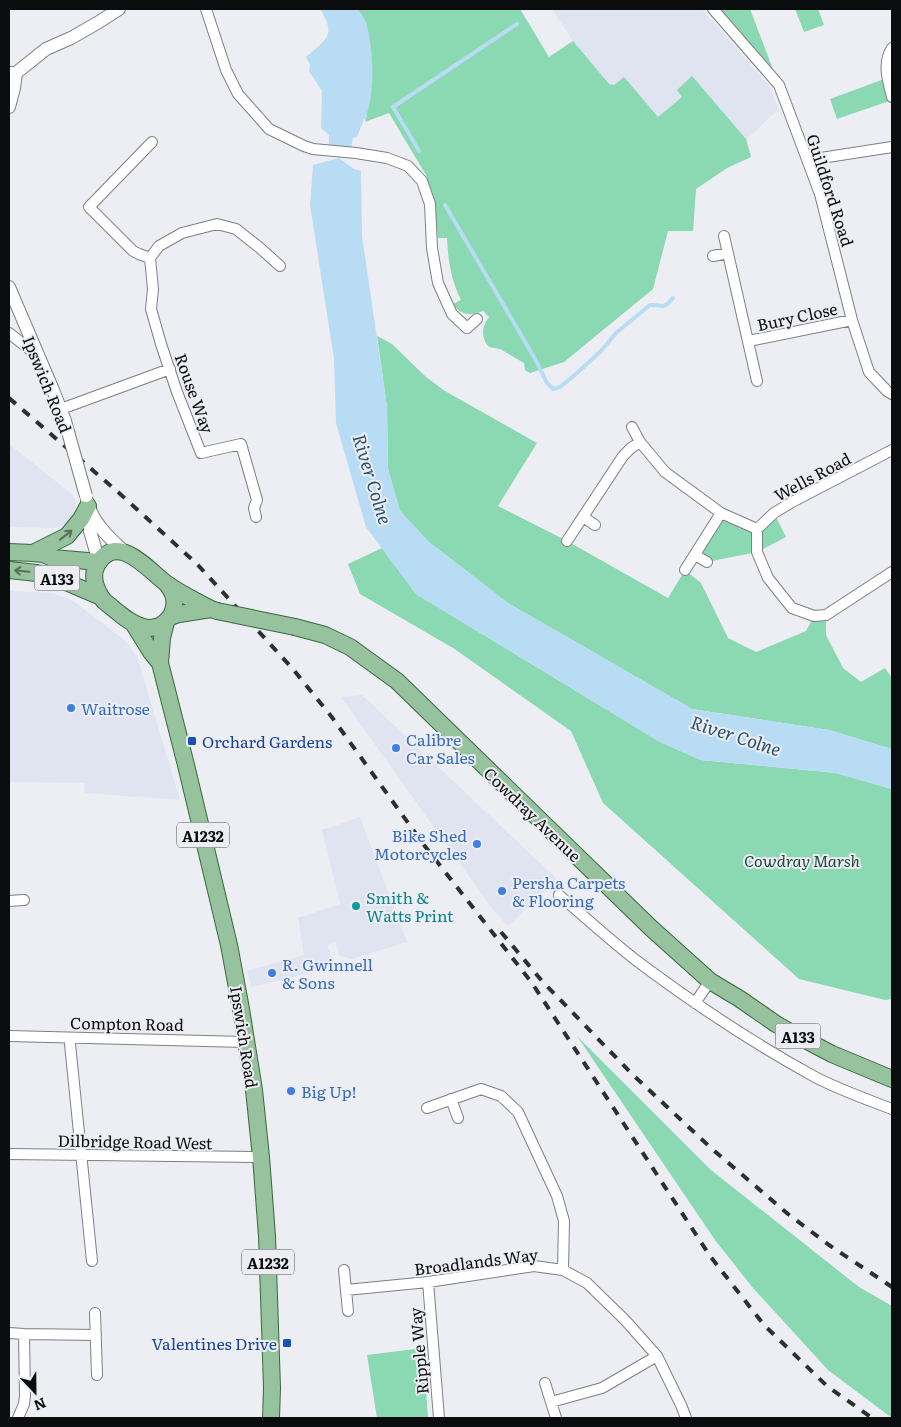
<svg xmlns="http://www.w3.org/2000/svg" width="901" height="1427" font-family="Literata,serif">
<rect width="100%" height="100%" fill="#edeef3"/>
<path fill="#e0e3f0" d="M552,9H702L770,87L779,111L773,114L747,139L751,157L727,168L696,189L693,231H668L653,289L564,362L549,57L573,41Z
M9,444L73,495L76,504L74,513L68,523L55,528L9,527Z
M9,591L52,593L71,600L84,609L124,640L137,656L180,800L85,793L84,783L9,782Z
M362,695L557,879L508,926L493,910L341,697Z
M360,817L407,942L352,959L340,956L335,942L327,945L332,959L323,967L309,973L252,987L247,971L304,955L298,918L340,904L322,830Z"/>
<path fill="#8ad9b2" d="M357,9H520L549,57L573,41L609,84L614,85L624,77L658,117L682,97L677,90L692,76L746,139L751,157L727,168L696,189L693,231H668L653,289L564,362L530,373L525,370L524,363L500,349L489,347C481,338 481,327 489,317L483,311C471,316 461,316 453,304L461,300C451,280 448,260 447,238H438L434,199L426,175L389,113L365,122L367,114L366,115Z
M717,9H750L779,85Z
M795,9H818L824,25L804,32Z
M887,78L892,100L837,119L830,99Z
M377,336L392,344L426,377L445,391L537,443L498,506L567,541L668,598L685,570L701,583L728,638L756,652L806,631L814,616L826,615V635L843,668L861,682L885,668L892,678V749L829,730L692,709L508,603L429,542L400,511L388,469L387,407Z
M721,513L757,529L774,513L786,537L757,552L707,562L695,555Z
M382,548L416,594L660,742L701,760L836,773L892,789V999L885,1000L799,979L603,803L571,731L453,648L360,594L348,564Z
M577,1036L711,1170L859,1287L892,1306V1418L828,1370L753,1288L715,1240Z
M423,1348L428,1418H377L367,1355Z"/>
<path fill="#b8dcf4" d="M320,9H358C361,13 364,18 366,22C373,47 376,92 366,115L367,116L366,119H364L357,137L353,138L351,149L329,147V135L321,128L322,91L309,71L310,65L306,57C326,39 337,36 320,9Z
M339,158L354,169L361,171L362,236L387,407L388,469L400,511L429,542L508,603L692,709L829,730L892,749V789L836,773L701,760L660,742L416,594L366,527L336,423L334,359L310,205L313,165Z"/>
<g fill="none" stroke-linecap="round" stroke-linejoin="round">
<path stroke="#b8dcf4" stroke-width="4" d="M419,151L393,107L517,24
M445,205L534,357L547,383L553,389L560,387L577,373L601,351L616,333L650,305C664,304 662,311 673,298"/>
<defs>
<path id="minor" d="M206,9L226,70L238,94L269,129L304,146L313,149L356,153L387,158L408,166L422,181L430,204L432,248L438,283L452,314L467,328L477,319
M713,9L779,85L820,194L852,320L869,372L887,391L892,394
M892,48C882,63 888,81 892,97
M808,160L892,147
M724,236L757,381
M713,256L728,253
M150,258L139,254L133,251L89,207L152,142
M9,333L38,356
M749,341L852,320
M61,409L170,369
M632,427L640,442
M256,517L254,508L257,500L241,444L201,453L177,392L161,344L151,309L153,289L150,258L159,246L182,233L217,224L236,229L260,248L280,266
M583,517L595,525
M757,529V552L768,578L792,608L814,616L826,615L892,572
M567,541L623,456L631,448L640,442L665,472L721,513L757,529L774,513L792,502L892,450
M695,555L707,562
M685,570L721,513
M559,895C585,917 610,940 637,961C693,1003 753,1043 815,1077C840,1090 866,1099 892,1109
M9,901L24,900
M695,1003L710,981
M9,1036L245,1042
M70,1044L92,1261
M451,1099L458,1118
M427,1108L481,1089L501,1096L518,1112L557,1196L564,1221L563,1270
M9,1154L261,1157
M344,1270L348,1311
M428,1282L439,1418
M346,1290L428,1282L534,1266L563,1270L587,1283L625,1320L657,1356L681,1405L686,1418
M95,1313L97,1375
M9,1333L24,1334L96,1335
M545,1383L556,1418
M551,1402L602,1388L657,1356
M18,1418L24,1404L25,1396L24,1334"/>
<path id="tertiary" d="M9,73H16L46,49L71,38L99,22L119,9
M9,107L14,88L16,73
M9,287L53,390L65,421
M87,501C92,522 109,538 125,552
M90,511V531L99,562"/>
<path id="primary" d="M9,552L33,553L43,554L53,558L99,562
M33,553L67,536L81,519L88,506
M9,570L37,573L48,575L59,579L101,597L104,601C116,610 128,623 143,627C161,632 177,616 174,598C173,592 170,588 167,584
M101,597C95,587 91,576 97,565C117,530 149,571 167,584C181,594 196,601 211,609L217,611
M170,617L179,614L211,609
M166,622L162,638L160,663L186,765L229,945L241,1009L254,1090L261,1157L267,1236L272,1388L271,1418
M133,623L151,652L160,663
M295,627L325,635L350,647L397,681L651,928L710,981L740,999L776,1024L792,1033L832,1054L892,1079"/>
</defs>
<use href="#minor" stroke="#7d7f83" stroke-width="12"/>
<use href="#tertiary" stroke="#7d7f83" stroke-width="14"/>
<use href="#primary" stroke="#386840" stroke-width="18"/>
<use href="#minor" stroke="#fff" stroke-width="10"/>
<use href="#tertiary" stroke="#fff" stroke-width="12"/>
<use href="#primary" stroke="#96c29d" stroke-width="16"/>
<path stroke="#2e2f30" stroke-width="4" stroke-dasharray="9 9" stroke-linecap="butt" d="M9,398L118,492L197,564L292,668L331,716L424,845L532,983L710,1256L764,1325L827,1386L872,1418
M501,932L542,981L632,1074L711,1148L788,1214L829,1245L892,1287"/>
<defs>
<path id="tertiary-bridge" d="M65,421L86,496"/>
<path id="primary-bridge" d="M217,611L295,627"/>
</defs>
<use href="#tertiary-bridge" stroke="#7d7f83" stroke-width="14" stroke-linecap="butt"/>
<use href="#primary-bridge" stroke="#386840" stroke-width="18" stroke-linecap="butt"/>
<use href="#tertiary-bridge" stroke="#fff" stroke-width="12"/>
<use href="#primary-bridge" stroke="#96c29d" stroke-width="16"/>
</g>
<defs><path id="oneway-shaft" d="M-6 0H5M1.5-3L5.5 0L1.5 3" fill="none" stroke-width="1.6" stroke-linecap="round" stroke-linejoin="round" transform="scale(1.25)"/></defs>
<g stroke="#57705c">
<use href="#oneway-shaft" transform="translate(66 535) rotate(-38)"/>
<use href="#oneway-shaft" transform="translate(22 571) rotate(-175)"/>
</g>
<g fill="#3f7fe0" stroke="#edeef3" stroke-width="2">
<circle cx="71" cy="708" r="5"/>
<circle cx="396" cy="748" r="5"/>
<circle cx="477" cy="844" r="5"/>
<circle cx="502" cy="891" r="5"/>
<circle cx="272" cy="973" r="5"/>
<circle cx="291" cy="1091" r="5"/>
</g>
<g fill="#1a4fb4" stroke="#edeef3" stroke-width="2">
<rect x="187" y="736" width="10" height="10" rx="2.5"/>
<rect x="282" y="1338" width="10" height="10" rx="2.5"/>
</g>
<circle fill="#0f9aa8" stroke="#edeef3" stroke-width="2" cx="356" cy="906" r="5"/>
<g text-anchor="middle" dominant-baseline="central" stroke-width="4" stroke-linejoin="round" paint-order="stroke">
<g fill="#edeef3" stroke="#4f5052" stroke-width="1">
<rect x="34.5" y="565.5" width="45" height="25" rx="4"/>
<rect x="177" y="822.5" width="52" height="25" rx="4"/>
<rect x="775.5" y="1023.5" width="45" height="25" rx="4"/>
<rect x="242" y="1249.5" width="52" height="25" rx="4"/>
</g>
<g font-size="15" font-weight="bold" fill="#0b0c0d">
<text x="57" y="578">A133</text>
<text x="203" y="835">A1232</text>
<text x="798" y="1036">A133</text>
<text x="268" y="1262">A1232</text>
</g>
<g font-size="16" fill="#0b0c0d" stroke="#edeef3">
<text transform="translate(831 190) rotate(72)">Guildford Road</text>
<text transform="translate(797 316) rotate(-12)">Bury Close</text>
<text transform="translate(48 384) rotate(68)">Ipswich Road</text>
<text transform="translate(195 393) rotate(70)">Rouse Way</text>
<text transform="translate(812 476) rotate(-28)">Wells Road</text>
<text transform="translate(533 814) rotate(44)">Cowdray Avenue</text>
<text transform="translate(127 1023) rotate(1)">Compton Road</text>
<text transform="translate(245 1037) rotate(81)">Ipswich Road</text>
<text transform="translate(135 1141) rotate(1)">Dilbridge Road West</text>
<text transform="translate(476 1261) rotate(-7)">Broadlands Way</text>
<text transform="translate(418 1351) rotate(-95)">Ripple Way</text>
</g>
<g font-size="16" fill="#366cbe" stroke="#edeef3" text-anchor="start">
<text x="81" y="708">Waitrose</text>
<text x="406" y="739">Calibre<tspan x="406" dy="18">Car Sales</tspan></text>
<text x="467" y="835" text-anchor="end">Bike Shed<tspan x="467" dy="18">Motorcycles</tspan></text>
<text x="512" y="882">Persha Carpets<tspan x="512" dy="18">&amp; Flooring</tspan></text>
<text x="282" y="964">R. Gwinnell<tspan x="282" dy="18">&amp; Sons</tspan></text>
<text x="301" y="1091">Big Up!</text>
</g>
<g font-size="16" fill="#164399" stroke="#edeef3" text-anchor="start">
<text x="202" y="741">Orchard Gardens</text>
<text x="277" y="1343" text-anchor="end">Valentines Drive</text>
</g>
<g font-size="16" font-style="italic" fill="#1b4935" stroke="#edeef3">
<text x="802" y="860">Cowdray Marsh</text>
</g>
<g font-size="16" fill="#0d838f" stroke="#edeef3" text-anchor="start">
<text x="366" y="897">Smith &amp;<tspan x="366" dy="18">Watts Print</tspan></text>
</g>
<g font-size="18" font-style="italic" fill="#265169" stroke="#edeef3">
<text transform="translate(373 479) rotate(73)">River Colne</text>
<text transform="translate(736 735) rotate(18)">River Colne</text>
</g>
</g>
<rect width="901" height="1427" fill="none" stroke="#0b0c0d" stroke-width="20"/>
<g transform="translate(35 1392) rotate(158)" stroke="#edeef3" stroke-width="4" paint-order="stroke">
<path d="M0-4L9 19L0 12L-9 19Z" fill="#0b0c0d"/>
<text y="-8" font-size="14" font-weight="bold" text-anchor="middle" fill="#0b0c0d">N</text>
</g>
</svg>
